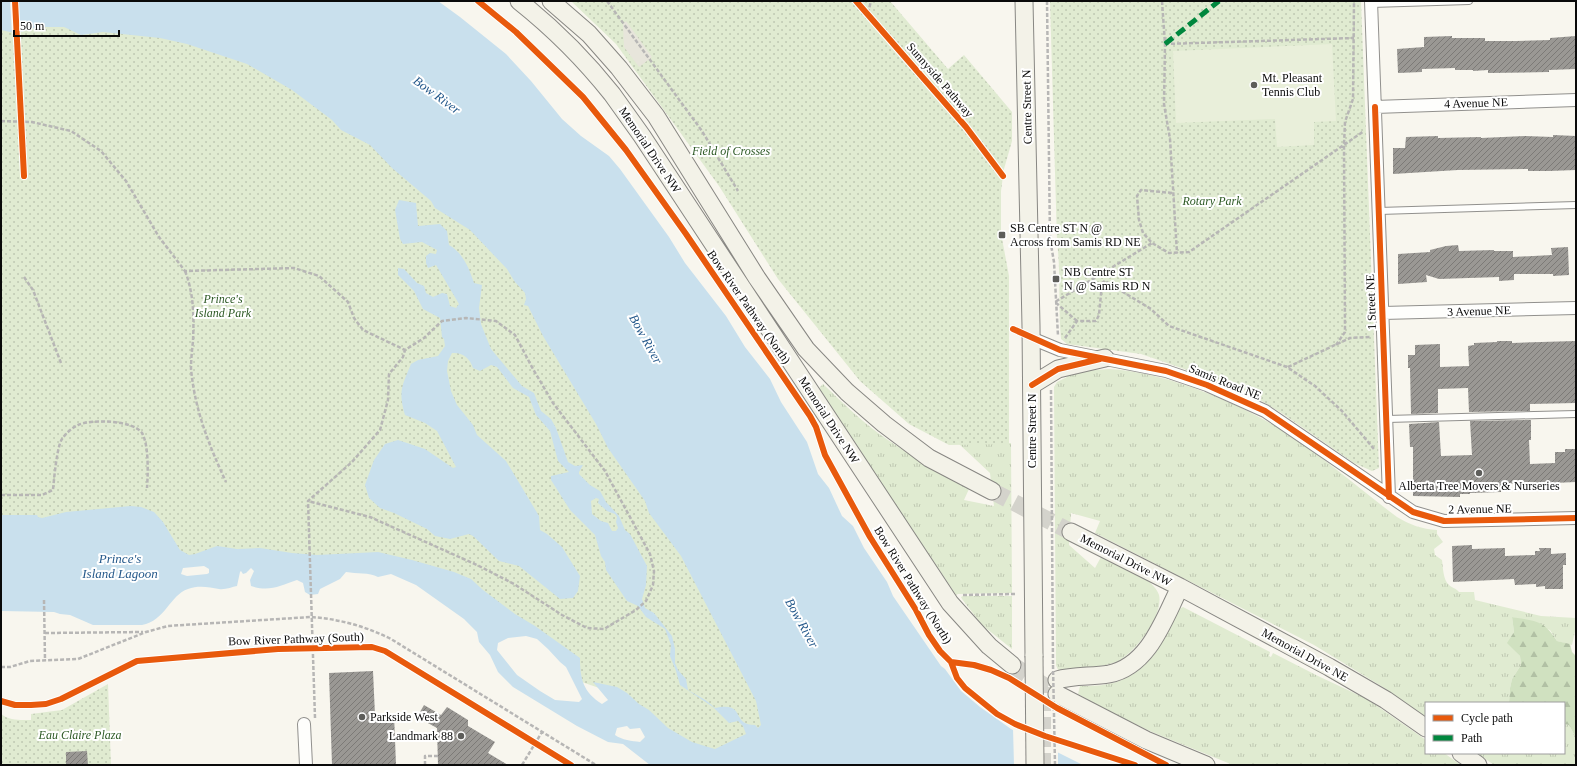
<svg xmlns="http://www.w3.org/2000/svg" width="1577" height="766" font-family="'Times New Roman',serif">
<defs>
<pattern id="grass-tufts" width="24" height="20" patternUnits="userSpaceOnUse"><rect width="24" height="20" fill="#e0ebd1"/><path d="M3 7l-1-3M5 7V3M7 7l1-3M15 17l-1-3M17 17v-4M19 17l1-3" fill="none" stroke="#bfc8b2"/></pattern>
<pattern id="forest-firs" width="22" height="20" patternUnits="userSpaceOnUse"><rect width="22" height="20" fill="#d0e1c0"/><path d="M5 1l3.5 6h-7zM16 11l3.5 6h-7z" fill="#b1c0a4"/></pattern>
<pattern id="park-dots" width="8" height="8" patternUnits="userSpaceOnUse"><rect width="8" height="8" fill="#e0ebd1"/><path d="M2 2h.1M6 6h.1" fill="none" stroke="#bfc8b2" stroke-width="1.8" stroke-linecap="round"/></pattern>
<pattern id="building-hatch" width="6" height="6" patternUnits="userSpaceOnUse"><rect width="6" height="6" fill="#9a9894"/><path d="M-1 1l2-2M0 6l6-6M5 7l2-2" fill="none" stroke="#7c7a77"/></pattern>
</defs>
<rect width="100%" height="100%" fill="#f8f6ee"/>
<path fill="url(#grass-tufts)" d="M1109,369C1168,372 1244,405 1293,437C1329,462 1362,491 1397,517C1410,525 1422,529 1437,530V534L1443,542L1434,549L1435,555L1442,560C1443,567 1443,580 1449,585C1452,588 1456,588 1459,592H1474L1475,600L1541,616L1576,618V627L1572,645L1557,641L1550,630L1512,617L1514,632L1508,643L1520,656L1521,665L1512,679L1510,688L1509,703H1426V717L1386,689L1314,645L1095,533L1100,521L1071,513L1069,545L1095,568L1101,557L1148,581C1152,584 1157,589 1159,595C1164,615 1134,655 1116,662C1097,669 1077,667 1058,670L1056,665L1054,387L1057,382L1067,377L1068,372Z
M823,384C844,404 864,424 888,440C914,458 942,474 969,489L964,500L994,506L990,473L959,444L1011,443L1012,593L958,594L956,595L818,389Z
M963,596H1012V649L982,625L962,599L961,597Z
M1183,607L1270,652L1269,656L1271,657L1273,653L1318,676L1367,699L1426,740V753H1444L1461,765H1233L1152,732L1114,714L1078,694L1080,686C1089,686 1099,686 1108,684C1149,676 1163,642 1179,609Z
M1564,724L1569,725L1576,738V765H1494L1477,753H1564Z"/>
<path fill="url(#forest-firs)" d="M1512,617C1535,621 1544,620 1557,641L1570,644L1572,652L1576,656V738L1569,725L1564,724V703H1509L1510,688L1512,679L1521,665L1520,656L1507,643L1514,632Z"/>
<path fill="url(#park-dots)" d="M571,1H890L948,69L964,55L1012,112V141L1004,169L1001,191V233L1009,276V444L949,445L909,424L860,381L778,279L719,186L616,44Z
M1050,1H1361L1379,468L1372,471L1354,463L1283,414L1242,389L1141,354L1067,344L1061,339C1058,306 1061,274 1057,241Z
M57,22L161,34L251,61L352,123L473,227L530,292L685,554L763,700L767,727L716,752L692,747L625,697L576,680L557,649L412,564L204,562L1,526V25Z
M108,684L111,765H1V714C10,721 20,720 31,720V714L62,710Z"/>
<path fill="#e9efda" d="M1332,44L1336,121L1314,122V145L1277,147L1275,119L1176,123L1173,51Z"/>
<path fill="#e7e5db" d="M626,21L652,57L639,67L624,47L623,24Z"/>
<path fill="#c9e0ed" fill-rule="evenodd" d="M1,1H438L460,17L506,54L531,81L562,119L581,136L609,156L620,169L669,237L685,263L726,316L745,347L770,379L781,402L807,442L818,474L829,488L842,516L853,526L864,548L887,582L893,596L941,666L945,669L961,691L980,707L1011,729L1083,765H650L623,744L608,742L577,726L513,687L498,672L490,655L479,642L477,632L464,619L416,585L391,574L378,577C369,572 357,574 346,572L340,579L320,589L318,594L310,595L305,592L303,583L297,580C280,586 269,592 251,586L250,580L254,571L251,568L246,573L243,574L241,571L240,572L237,586C232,587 225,590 219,589C209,587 198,585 188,589C170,595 165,621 142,625H93L70,615L60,614L54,612L1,611V515H37L38,517L42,518L66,512L131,506L141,507L154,512L163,522L180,550L189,555L195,554L217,546L237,549L260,548L292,553L317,555L378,552L412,560L454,572L471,579L483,590L515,614L535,626L580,658C580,679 583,692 602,704L608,700L593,682L617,687L627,693L639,704L649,710L668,728L692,742L708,747L715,749L746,734L743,726L738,721L729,723L713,707L680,685L676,671L670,656L671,645L665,629L646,617L638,606L627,601L606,570L605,562L601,556L595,535L570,510L551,480V476L569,472L558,461L550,431L536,415L529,397L513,388L497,367L491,365L480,371L473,368C470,358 462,352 452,353L448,361L447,371L451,391L457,405L473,425L477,435L506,461L539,516L540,530L547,534L562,547L580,576L578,591L573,598L560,599L519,566L499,561L473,536L469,534L450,539L435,536L427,529L394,513L380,508L369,498L365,485L374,460L385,444L398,440L425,449L453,468L456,467L437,431L425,423L405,415C398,391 402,386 411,364L418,360L438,356L445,346L444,339L442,337L440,318L423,309L414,291L398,275V268L404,269L417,283L424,286L426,293L433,297L442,293L447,294L450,306L456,308L459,304L436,265L428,268L426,263V256L430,253L436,254L437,250L422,242L403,244L400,239L395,210L399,200L416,203L418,226L440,224L447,231L449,245C463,253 469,268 474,283L482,285L479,308L481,324L491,349L522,386L534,393L541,411L551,419L556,428L568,462L575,466L583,465L579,472V474L590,485L600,491L606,502L619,516L625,530L630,534L647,566L646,585L642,599L645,608L654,613L672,636L675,649V663L678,670L686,679L688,690C698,696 707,700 715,708C747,701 730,725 755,725L758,728L761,725L756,701L681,556L649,513L645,501L608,448L596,424L543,336L528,306L524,305L526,299L525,293L515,282L507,269L470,230L435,208L431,201L392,168L370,145L341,130L332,120L292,90L247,64L187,44L160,38L103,32L81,35L64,27H38L21,32H10L1,30ZM596,498L599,499L598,503L607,511L615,514L617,517L616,522L618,528L616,531H612L608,523L601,521L592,514L591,501ZM204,566L209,569V573L207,574L187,576L181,574L183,568ZM526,636L537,639L548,649L560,662L566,667L582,699L579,702L555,700L540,691L517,675L497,650L498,643L508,638ZM627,726L630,729L640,728L645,737L640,742C632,741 622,740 615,735L617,728Z"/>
<path fill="#f8f6ee" d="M10,1H18L20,34H12Z
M1013,728L1058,750V765H1014Z"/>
<path fill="url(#building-hatch)" d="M1452,36V38H1485V41H1516L1550,40V38L1576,36V69L1549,70V72L1488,73V70L1473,71V70H1455V68L1422,69V72L1398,73L1397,49L1424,47V37Z
M1553,135L1576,136V170L1549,171H1528V169L1458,170L1393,174V148H1405L1406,137L1438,136V138L1481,137V138L1525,136L1553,137Z
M1458,245L1459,251L1494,250V251H1513V257L1552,255L1551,248L1568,247L1569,275L1553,276V274H1514V280L1499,281V277L1439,279L1426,275L1427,282L1398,284V254L1430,252V250L1446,246Z
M1497,341H1512V343L1575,341L1576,403L1530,404V411L1469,412L1468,388L1438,389V413L1411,414L1410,368H1408V355H1415V345L1440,344V367L1469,366L1468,346L1474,345V343L1497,342Z
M1531,420V440H1529L1530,464L1555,463V452H1565V449H1576V482L1553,483V485L1540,486V483L1501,484V492L1470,493V494H1460V497L1413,496V447H1410L1409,424L1439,422L1441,456L1472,455L1470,421Z
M1472,545V549L1505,548V556L1535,555V551H1540L1539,548H1551V554L1566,553V565H1563V589H1545V586L1536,587V584L1515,585L1514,579L1453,582L1452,546Z
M373,671L375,715L394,714L396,765H332L329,673Z
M424,705L441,715L447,707L468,720V726L495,742L488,753L508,765H438L437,728L417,717Z
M87,751L88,765H66V752Z"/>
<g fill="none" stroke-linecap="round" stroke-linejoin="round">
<path stroke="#d4d3cc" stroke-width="12" stroke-dasharray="12 6" stroke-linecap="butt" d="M1045,765V687"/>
<path stroke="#d4d3cc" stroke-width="17" stroke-dasharray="17 8" stroke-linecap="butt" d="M992,491L1071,532
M1012,665L1057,694"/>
<defs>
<path id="lane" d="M1371,4L1469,1
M1379,211L1576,205
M1387,419L1576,414"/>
<path id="street" d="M1371,1L1389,497
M1375,107L1576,100
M1383,313L1576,308
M1031,338L1060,350L1166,371L1207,385L1265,411L1413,512L1444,521L1576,518
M304,724L306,765"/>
<path id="secondary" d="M519,1C553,28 585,60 612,94C622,108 632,122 642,136L950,603L989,646L1012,665
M551,1L589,34L619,68L656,116L757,278L806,349L847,392L884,424L929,458L992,491
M1024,1L1031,326L1034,656
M1032,385L1058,369L1105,358
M1071,532L1180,587L1329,667L1386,700L1426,728
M1057,680C1074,675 1092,677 1109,674C1149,666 1164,619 1180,587
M1057,694L1146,740L1206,765
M1461,753L1478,765"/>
</defs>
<use href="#lane" stroke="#91908d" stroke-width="8"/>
<use href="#street" stroke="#91908d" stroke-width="14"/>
<use href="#secondary" stroke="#888783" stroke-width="19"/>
<path stroke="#b7b6b5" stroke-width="2.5" stroke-dasharray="4 2" stroke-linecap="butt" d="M607,1L702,131L738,191
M1047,1L1050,239L1054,262L1058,336
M1162,1L1165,44L1164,104L1170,139L1177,253
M868,13L871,1
M1165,44L1354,38
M1,121L32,122L71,131L101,151L126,181L159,237L185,271L294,268L319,276L348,302L354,318L363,330L405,350L424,338L442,321L466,318L496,321L515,335L533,369L553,403L605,471L650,554L654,571L653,585L646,601L636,610L604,629L587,628L562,615L514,584L477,565L370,517L308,501
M1172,193L1141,190L1137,196L1139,220L1143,233L1152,243L1169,253L1189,252L1364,131
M185,271C194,294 194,317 193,341C192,350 191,360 191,369C195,411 209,445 226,482
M24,277L33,290L61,363
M1077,321L1055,302L1152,243
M1065,338L1077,321H1096L1099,315L1102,283L1105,281L1151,309L1169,326L1287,367L1315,386L1342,411L1374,449
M1336,345L1345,332L1344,145L1345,122L1353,99L1354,1
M1288,367L1350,338L1370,337
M1051,390L1053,665
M1,495H42L53,490C54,479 57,446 62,439C66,433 72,428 78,425C91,419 133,420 142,433C149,445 148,474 147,488
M963,595L1015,594
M44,600L45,660
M45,633L143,632
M1,667H10L30,661L78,659L146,632L168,626L311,617C339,619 365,626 391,639L596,765
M315,718L308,501L352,462L380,430L388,400L389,374L403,357L405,350
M425,765V756H438
M522,765L542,732"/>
<use href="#lane" stroke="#fefefc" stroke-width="6"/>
<use href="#street" stroke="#fefefc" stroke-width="12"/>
<use href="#secondary" stroke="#f3f2e8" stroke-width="17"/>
<defs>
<path id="secondary-bridge" d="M1034,656L1035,765"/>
</defs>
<use href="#secondary-bridge" stroke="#888783" stroke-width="19" stroke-linecap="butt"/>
<path stroke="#b7b6b5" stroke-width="2.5" stroke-dasharray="4 2" stroke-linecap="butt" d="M1053,665L1055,765"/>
<use href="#secondary-bridge" stroke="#f3f2e8" stroke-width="17"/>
<path stroke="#00873e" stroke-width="5" stroke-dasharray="10 5" stroke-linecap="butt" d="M1165,44L1219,1"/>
<defs>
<path id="cycleway" d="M15,1L24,176
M478,1L516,32L583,97L626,150L686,234L810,416L816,427L825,455L870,537L916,610L929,635L940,651L951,662L957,678L965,688L997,714L1015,724L1045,736L1135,765
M856,1L966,127L1003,176
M1375,107L1389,497
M1013,329L1060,350L1166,371L1207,385L1265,411L1413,512L1444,521L1576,518
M1032,385L1058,369L1100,359
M951,662L974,665L991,670L1009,678L1057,708L1166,765
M1,701L15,705H31L46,704L61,699L137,661L278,649L372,647L385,651L571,765"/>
</defs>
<use href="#cycleway" stroke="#fff" stroke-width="8"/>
<use href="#cycleway" stroke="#e8590c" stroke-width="6"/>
</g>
<g fill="#5d5d5a" stroke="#fff" stroke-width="1.5">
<circle cx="1254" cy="85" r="4"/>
<rect x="998" y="231" width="8" height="8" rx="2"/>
<rect x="1052" y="275" width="8" height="8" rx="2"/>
<circle cx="1479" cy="473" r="4"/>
<circle cx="362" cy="717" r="4"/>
<circle cx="461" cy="736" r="4"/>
</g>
<g text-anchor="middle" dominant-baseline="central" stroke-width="4" stroke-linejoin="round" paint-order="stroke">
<g font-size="12" fill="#0a0a0a" stroke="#fff" text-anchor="start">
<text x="1262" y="78">Mt. Pleasant<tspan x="1262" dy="14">Tennis Club</tspan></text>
<text x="1010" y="228">SB Centre ST N @<tspan x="1010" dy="14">Across from Samis RD NE</tspan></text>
<text x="1064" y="272">NB Centre ST<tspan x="1064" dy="14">N @ Samis RD N</tspan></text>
<text x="1479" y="486" text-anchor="middle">Alberta Tree Movers &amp; Nurseries</text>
<text x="370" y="717">Parkside West</text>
<text x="453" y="736" text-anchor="end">Landmark 88</text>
</g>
<g font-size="12" fill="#0a0a0a" stroke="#fff">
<text transform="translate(940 80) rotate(49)">Sunnyside Pathway</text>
<text transform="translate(1476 103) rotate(-2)">4 Avenue NE</text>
<text transform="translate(1027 107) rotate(-91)">Centre Street N</text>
<text transform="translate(650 150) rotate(56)">Memorial Drive NW</text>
<text transform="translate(1371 302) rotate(-92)">1 Street NE</text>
<text transform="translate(749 307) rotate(55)">Bow River Pathway (North)</text>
<text transform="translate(1479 311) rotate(-2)">3 Avenue NE</text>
<text transform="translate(1225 382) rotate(22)">Samis Road NE</text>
<text transform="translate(829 420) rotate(57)">Memorial Drive NW</text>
<text transform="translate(1032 431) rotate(-90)">Centre Street N</text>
<text transform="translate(1480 509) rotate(-1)">2 Avenue NE</text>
<text transform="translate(1126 560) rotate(27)">Memorial Drive NW</text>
<text transform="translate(913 585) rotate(58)">Bow River Pathway (North)</text>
<text transform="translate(296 639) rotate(-2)">Bow River Pathway (South)</text>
<text transform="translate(1305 655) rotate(29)">Memorial Drive NE</text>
</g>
<g font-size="12" font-style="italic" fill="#2c5924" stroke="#fff">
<text x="731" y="151">Field of Crosses</text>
<text x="1212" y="201">Rotary Park</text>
<text x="223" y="299">Prince's<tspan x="223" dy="14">Island Park</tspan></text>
<text x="80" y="735">Eau Claire Plaza</text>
</g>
<g font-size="13" font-style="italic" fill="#25598b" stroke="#fff">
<text transform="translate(437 95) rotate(36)">Bow River</text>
<text transform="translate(646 339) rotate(61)">Bow River</text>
<text x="120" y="558">Prince's<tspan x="120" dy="15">Island Lagoon</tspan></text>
<text transform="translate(802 623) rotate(61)">Bow River</text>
</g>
</g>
<rect width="1577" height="766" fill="none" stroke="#0a0a0a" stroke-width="4"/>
<rect x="1425" y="702" width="140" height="52" fill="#ffffff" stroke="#9d9d9d"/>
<rect x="1433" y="715" width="20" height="6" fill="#e8590c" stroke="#9d9d9d"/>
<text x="1461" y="722" font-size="12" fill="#0a0a0a">Cycle path</text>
<rect x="1433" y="735" width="20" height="6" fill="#00873e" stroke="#9d9d9d"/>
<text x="1461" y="742" font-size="12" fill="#0a0a0a">Path</text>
<path d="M14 30v6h105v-6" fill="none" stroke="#0a0a0a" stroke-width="2"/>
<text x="20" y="30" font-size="12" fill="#0a0a0a" stroke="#ffffff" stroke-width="3" paint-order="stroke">50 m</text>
</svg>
